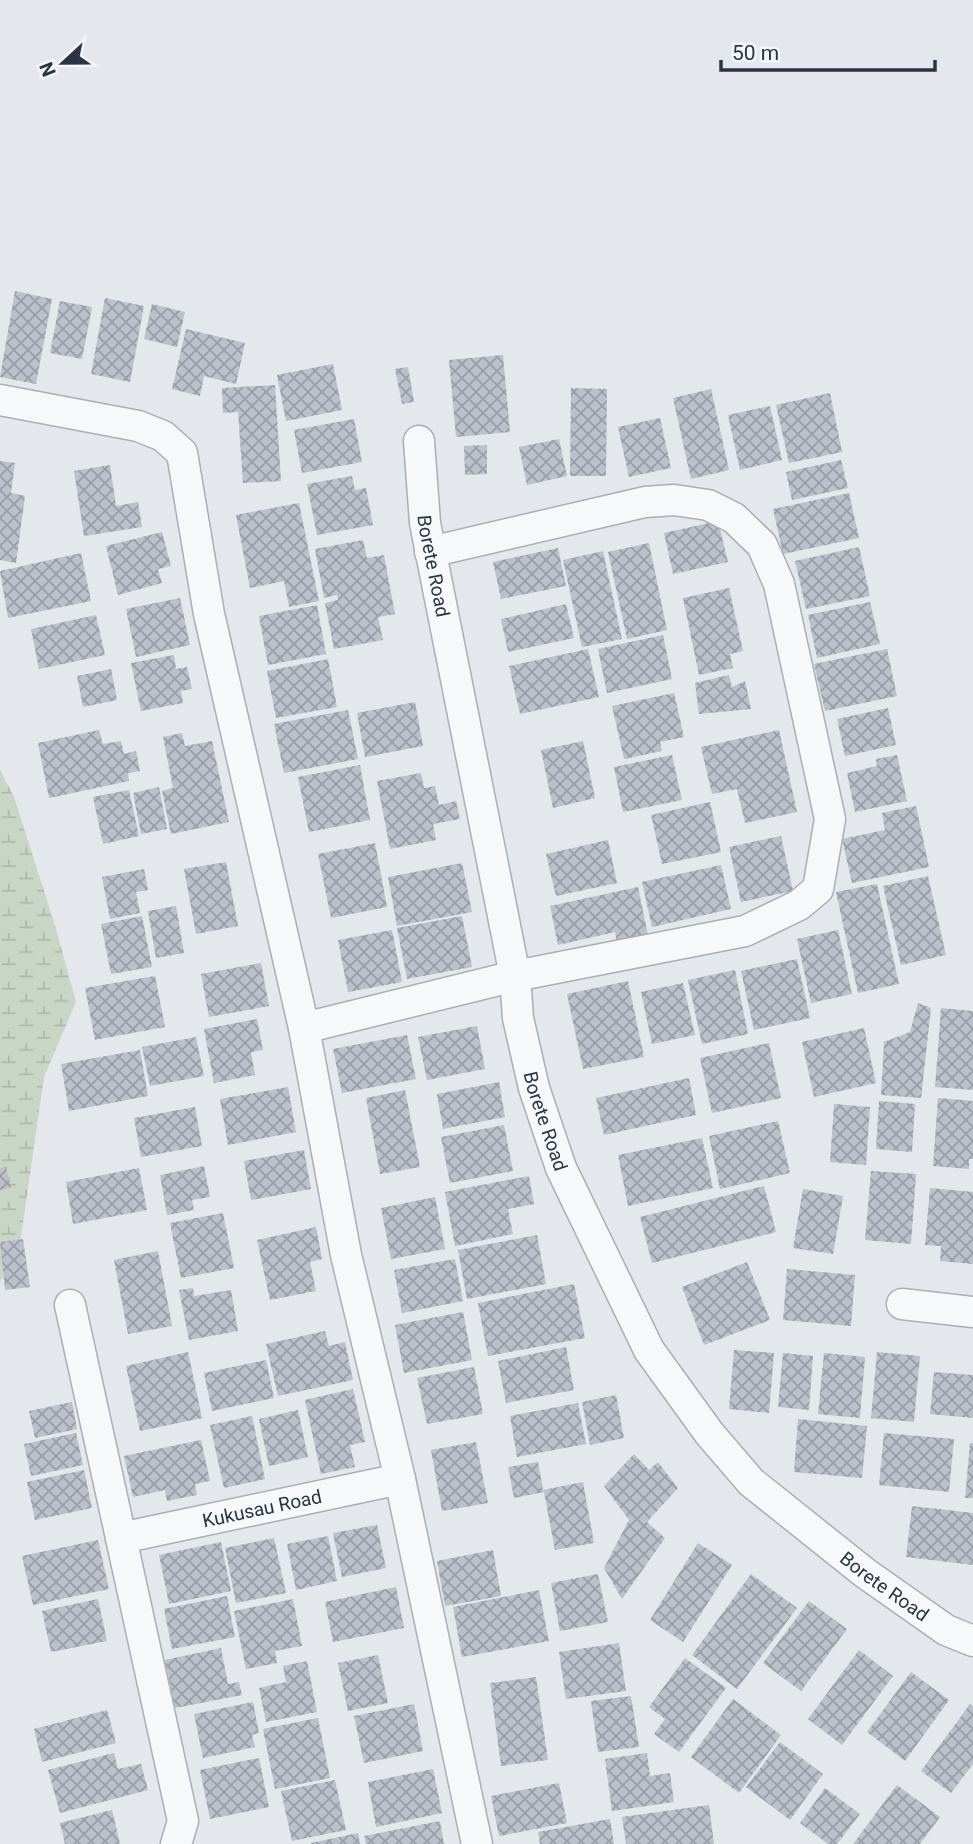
<svg xmlns="http://www.w3.org/2000/svg" width="973" height="1844" font-family="Roboto,sans-serif">
<defs>
<pattern id="wetland-marsh" width="20" height="14" patternUnits="userSpaceOnUse" patternTransform="scale(1.75)"><rect width="20" height="14" fill="#c9d6c5"/><path d="M1 5h8M5 5V1M11 12h8M15 12V8" fill="none" stroke="#adb8ab"/></pattern>
<pattern id="building-cross-hatch" width="8" height="8" patternUnits="userSpaceOnUse" patternTransform="scale(1.75)"><rect width="8" height="8" fill="#bbc0ca"/><path d="M0 0l8 8M0 8l8-8" fill="none" stroke="#989da6"/></pattern>
</defs>
<rect width="100%" height="100%" fill="#e4e7ec"/>
<path fill="url(#wetland-marsh)" d="M0,770L14,797L54,922L76,1002L44,1077L21,1237L0,1283Z"/>
<path fill="url(#building-cross-hatch)" d="M15,291L52,299L36,384L0,377Z
M105,298L144,306L130,382L91,374Z
M60,301L92,307L82,359L50,353Z
M152,304L185,312L177,347L144,339Z
M186,329L245,343L236,384L204,376L200,396L172,389Z
M503,355L510,432L456,437L449,360Z
M333,364L342,410L286,421L277,375Z
M408,367L414,402L402,404L395,369Z
M275,385L281,481L243,483L238,412L223,413L222,388Z
M571,388L607,389L606,476H570Z
M711,389L729,470L691,479L673,398Z
M830,393L842,452L789,463L776,405Z
M770,406L782,460L740,470L728,415Z
M660,418L671,468L629,477L618,427Z
M354,419L362,462L302,473L294,430Z
M559,439L567,476L527,485L519,447Z
M487,445V474L465,475L464,446Z
M841,460L848,488L792,500L786,472Z
M0,461L15,463L11,493L25,496L16,563L0,560Z
M110,465L116,506L138,502L142,527L84,536L74,471Z
M352,476L355,490L366,488L373,525L317,535L307,484Z
M849,493L859,538L783,554L773,509Z
M299,503L319,601L289,607L284,581L250,588L236,515Z
M718,521L728,562L673,574L664,533Z
M162,532L171,566L158,569L162,583L118,595L106,546Z
M363,540L367,558L384,555L395,614L378,617L383,640L334,649L325,603L338,600L337,595L324,598L315,549Z
M649,543L667,630L627,639L608,552Z
M859,547L870,596L806,609L795,561Z
M558,548L566,586L501,599L493,562Z
M603,551L622,639L582,647L563,560Z
M81,553L91,601L8,618L0,571Z
M729,588L743,651L730,654L733,668L699,675L683,598Z
M180,598L190,645L136,657L126,609Z
M870,602L880,644L817,658L808,615Z
M566,604L574,638L508,652L501,619Z
M317,605L326,654L268,665L259,616Z
M96,615L105,655L39,669L31,629Z
M663,635L672,679L607,693L598,649Z
M588,649L599,697L520,714L509,666Z
M887,649L897,696L825,711L814,664Z
M174,655L176,669L187,667L192,689L181,691L183,703L141,711L131,663Z
M328,659L337,707L276,718L267,671Z
M111,669L117,700L83,707L77,676Z
M729,675L732,687L745,681L751,709L699,714L695,683Z
M674,693L684,737L660,742L662,751L624,759L612,706Z
M415,702L423,746L365,757L357,713Z
M888,708L896,745L845,756L837,719Z
M348,710L358,759L284,773L274,724Z
M99,730L103,744L121,741L124,754L136,751L140,771L128,773L129,781L49,798L38,743Z
M779,730L797,812L745,823L737,789L712,794L701,747Z
M182,733L185,746L212,741L229,822L171,834L162,791L173,788L163,737Z
M583,741L595,798L553,808L541,750Z
M672,755L682,800L623,812L614,767Z
M897,755L907,801L855,812L847,773L877,766L876,759Z
M360,765L370,820L309,832L298,777Z
M421,773L424,788L435,786L439,805L456,801L460,819L433,824L436,840L390,849L377,781Z
M159,787L167,829L141,834L133,793Z
M129,790L139,836L103,844L93,797Z
M710,802L721,852L662,864L651,815Z
M916,806L929,867L852,883L842,839L885,830L882,813Z
M781,836L793,891L741,902L729,847Z
M608,840L617,883L556,896L546,854Z
M375,843L387,907L331,918L318,854Z
M226,862L238,926L196,934L184,869Z
M462,863L472,912L397,926L388,877Z
M721,865L731,909L652,927L642,882Z
M144,869L148,890L136,892L140,913L110,919L102,877Z
M928,876L946,955L901,965L883,886Z
M877,884L899,984L858,993L836,892Z
M638,887L648,935L617,942L615,932L558,945L550,906Z
M176,906L184,953L156,958L148,911Z
M142,916L152,967L111,974L101,924Z
M462,916L472,967L407,979L397,928Z
M392,930L402,982L348,992L338,940Z
M838,930L852,994L811,1003L797,939Z
M797,959L810,1018L754,1030L741,971Z
M261,963L269,1006L209,1017L201,974Z
M735,970L748,1034L702,1044L688,980Z
M155,976L165,1027L95,1040L85,988Z
M628,981L644,1057L583,1069L567,994Z
M683,983L695,1035L652,1044L641,992Z
M918,1003L931,1008L921,1098L881,1095L884,1042L910,1032Z
M941,1008L973,1011V1090L935,1087Z
M257,1019L263,1050L251,1052L255,1075L214,1083L204,1029Z
M477,1026L485,1069L427,1080L418,1037Z
M864,1028L876,1083L814,1097L802,1042Z
M407,1035L416,1079L342,1093L333,1049Z
M196,1037L204,1076L150,1086L142,1047Z
M769,1043L781,1098L712,1113L700,1058Z
M140,1050L148,1096L69,1111L61,1064Z
M689,1078L696,1115L604,1135L596,1098Z
M499,1082L505,1117L443,1129L437,1094Z
M288,1087L296,1132L228,1145L220,1099Z
M405,1090L420,1167L380,1174L366,1098Z
M938,1098L973,1101V1159H969V1169L933,1166Z
M879,1101L915,1104L912,1152L876,1149Z
M834,1104L870,1107L866,1165L830,1162Z
M195,1107L202,1146L141,1157L134,1118Z
M778,1121L790,1173L720,1189L709,1136Z
M504,1125L513,1171L450,1183L441,1137Z
M702,1138L713,1188L628,1206L618,1155Z
M304,1150L311,1189L251,1200L244,1161Z
M204,1166L210,1197L192,1200L194,1210L167,1215L160,1175Z
M6,1167L11,1188L0,1190V1168Z
M139,1168L147,1210L73,1224L66,1182Z
M871,1171L916,1174L911,1244L865,1240Z
M529,1176L534,1204L508,1209L513,1234L455,1246L445,1192Z
M764,1186L776,1232L652,1263L640,1217Z
M930,1188L973,1192V1264L940,1261L941,1246L925,1245Z
M803,1189L843,1196L833,1254L793,1248Z
M435,1197L445,1249L391,1259L381,1208Z
M223,1213L234,1268L181,1278L170,1223Z
M316,1227L322,1259L310,1262L316,1291L270,1300L257,1240Z
M537,1235L546,1284L467,1299L458,1250Z
M23,1239L30,1287L5,1290L0,1242Z
M158,1251L172,1326L128,1334L114,1260Z
M455,1259L463,1301L402,1313L394,1270Z
M747,1262L770,1320L704,1345L682,1287Z
M787,1269L855,1275L851,1326L783,1320Z
M574,1284L585,1338L488,1356L478,1303Z
M193,1288L194,1296L231,1290L238,1331L189,1340L179,1290Z
M463,1312L472,1360L404,1373L395,1325Z
M325,1331L329,1346L345,1342L353,1380L278,1396L266,1344Z
M566,1347L574,1390L506,1403L498,1361Z
M734,1350L774,1353L769,1413L729,1409Z
M188,1352L202,1418L140,1431L126,1366Z
M877,1352L920,1356L914,1422L871,1418Z
M783,1353L813,1356L809,1410L778,1407Z
M824,1353L865,1357L860,1418L818,1414Z
M266,1360L274,1398L212,1411L204,1373Z
M474,1367L483,1414L427,1424L417,1378Z
M934,1372L973,1375V1418L930,1414Z
M353,1389L365,1442L350,1445L355,1467L321,1474L305,1400Z
M616,1395L624,1438L590,1445L582,1402Z
M72,1402L77,1429L35,1438L29,1411Z
M578,1403L586,1444L517,1457L510,1416Z
M298,1410L308,1457L269,1466L259,1419Z
M252,1416L265,1479L224,1488L210,1425Z
M798,1419L867,1426L862,1478L794,1472Z
M76,1433L83,1465L31,1476L24,1444Z
M884,1433L954,1439L949,1492L879,1485Z
M201,1440L210,1481L195,1484L197,1495L167,1501L165,1490L133,1497L124,1456Z
M476,1442L488,1503L442,1511L431,1450Z
M970,1443H973V1498H965Z
M634,1454L649,1470L658,1462L678,1488L647,1522L665,1538L622,1599L604,1568L629,1520L604,1486Z
M538,1462L543,1490L583,1482L594,1543L555,1550L544,1492L514,1498L508,1467Z
M84,1470L92,1508L35,1520L27,1482Z
M912,1506L973,1513V1565L906,1557Z
M377,1525L386,1568L342,1577L333,1533Z
M328,1536L337,1581L296,1590L287,1544Z
M274,1538L286,1593L236,1603L225,1548Z
M98,1540L109,1589L33,1605L22,1556Z
M221,1542L231,1591L169,1604L159,1555Z
M698,1543L732,1565L683,1642L650,1620Z
M493,1550L501,1596L445,1606L437,1561Z
M598,1574L608,1622L560,1631L551,1583Z
M751,1574L797,1608L737,1689L692,1655Z
M396,1587L404,1628L333,1642L325,1602Z
M539,1590L549,1641L462,1657L453,1607Z
M227,1596L235,1637L172,1649L164,1609Z
M98,1599L107,1641L51,1652L42,1611Z
M293,1599L302,1646L275,1651L277,1663L246,1669L234,1611Z
M809,1601L847,1629L801,1691L763,1663Z
M619,1643L626,1691L566,1699L559,1652Z
M221,1648L228,1684L239,1682L242,1695L175,1708L165,1660Z
M859,1650L893,1676L842,1745L808,1719Z
M378,1655L388,1703L348,1711L338,1663Z
M685,1658L726,1688L679,1752L654,1734L665,1719L649,1707Z
M307,1661L317,1712L266,1722L259,1688L286,1682L283,1666Z
M911,1672L949,1700L905,1761L867,1732Z
M536,1677L548,1760L501,1766L490,1683Z
M631,1696L639,1747L598,1752L591,1701Z
M733,1699L781,1735L739,1793L691,1757Z
M253,1702L259,1733L252,1735L255,1747L203,1758L194,1714Z
M414,1704L423,1751L364,1763L354,1716Z
M970,1704L973,1706V1764L951,1793L921,1771Z
M107,1710L116,1743L42,1762L34,1729Z
M318,1718L330,1778L275,1789L263,1729Z
M780,1742L823,1774L790,1820L746,1787Z
M114,1753L118,1769L141,1764L148,1790L60,1813L48,1770Z
M647,1753L650,1776L670,1773L674,1802L612,1811L605,1759Z
M259,1758L269,1807L210,1819L200,1770Z
M433,1769L442,1813L376,1827L368,1782Z
M335,1780L346,1830L292,1841L281,1791Z
M559,1783L567,1823L499,1836L491,1796Z
M897,1785L940,1817L920,1844H853Z
M825,1788L860,1814L837,1844H828L800,1823Z
M709,1805L714,1844H626L622,1817Z
M112,1810L120,1844H65L60,1823Z
M610,1819L614,1844H540L538,1832Z
M440,1821L444,1844H366L364,1836Z
M358,1833L360,1844H311V1843Z"/>
<g fill="none" stroke-linecap="round" stroke-linejoin="round">
<defs>
<g id="minor">
<path d="M0,400L138,426L163,436L182,453L209,614L304,1028L346,1255L400,1479L477,1844"/>
<path id="s1" d="M419,441L425,523L515,976L518,1018L534,1088L561,1168L649,1350L709,1433L751,1482L865,1573L946,1630L973,1641"/>
<path d="M304,1028L515,976L745,931L799,905L818,889L830,819L779,584L762,545L734,518L708,505L674,500L645,502L430,552"/>
<path d="M902,1304L973,1312"/>
<path d="M70,1305L183,1821L176,1844"/>
<path id="s2" d="M121,1538L400,1479"/>
</g>
</defs>
<use href="#minor" stroke="#a9aeb7" stroke-width="33"/>
<use href="#minor" stroke="#f7f8fa" stroke-width="30"/>
</g>
<g text-anchor="middle" dominant-baseline="central" stroke-width="7" stroke-linejoin="round" paint-order="stroke">
<g font-size="19" fill="#2b3445" stroke="#f4f6f9">
<text stroke="none"><textPath href="#s1" startOffset="126">Borete Road</textPath></text>
<text stroke="none"><textPath href="#s1" startOffset="693">Borete Road</textPath></text>
<text stroke="none"><textPath href="#s2" startOffset="144">Kukusau Road</textPath></text>
<text stroke="none"><textPath href="#s1" startOffset="1281">Borete Road</textPath></text>
</g>
</g>
<g transform="translate(63 63) rotate(248)" stroke="#f4f6f9" stroke-width="5" paint-order="stroke">
<path d="M0-5L12 26L0 18L-12 26Z" fill="#2b3445"/>
<text y="-10" font-size="19" font-weight="bold" text-anchor="middle" fill="#2b3445">N</text>
</g>
<path d="M721 60v10h214v-10" fill="none" stroke="#2b3445" stroke-width="3.5"/>
<text x="732" y="60" font-size="21" fill="#2b3445" stroke="#f4f6f9" stroke-width="5" paint-order="stroke">50 m</text>
</svg>
